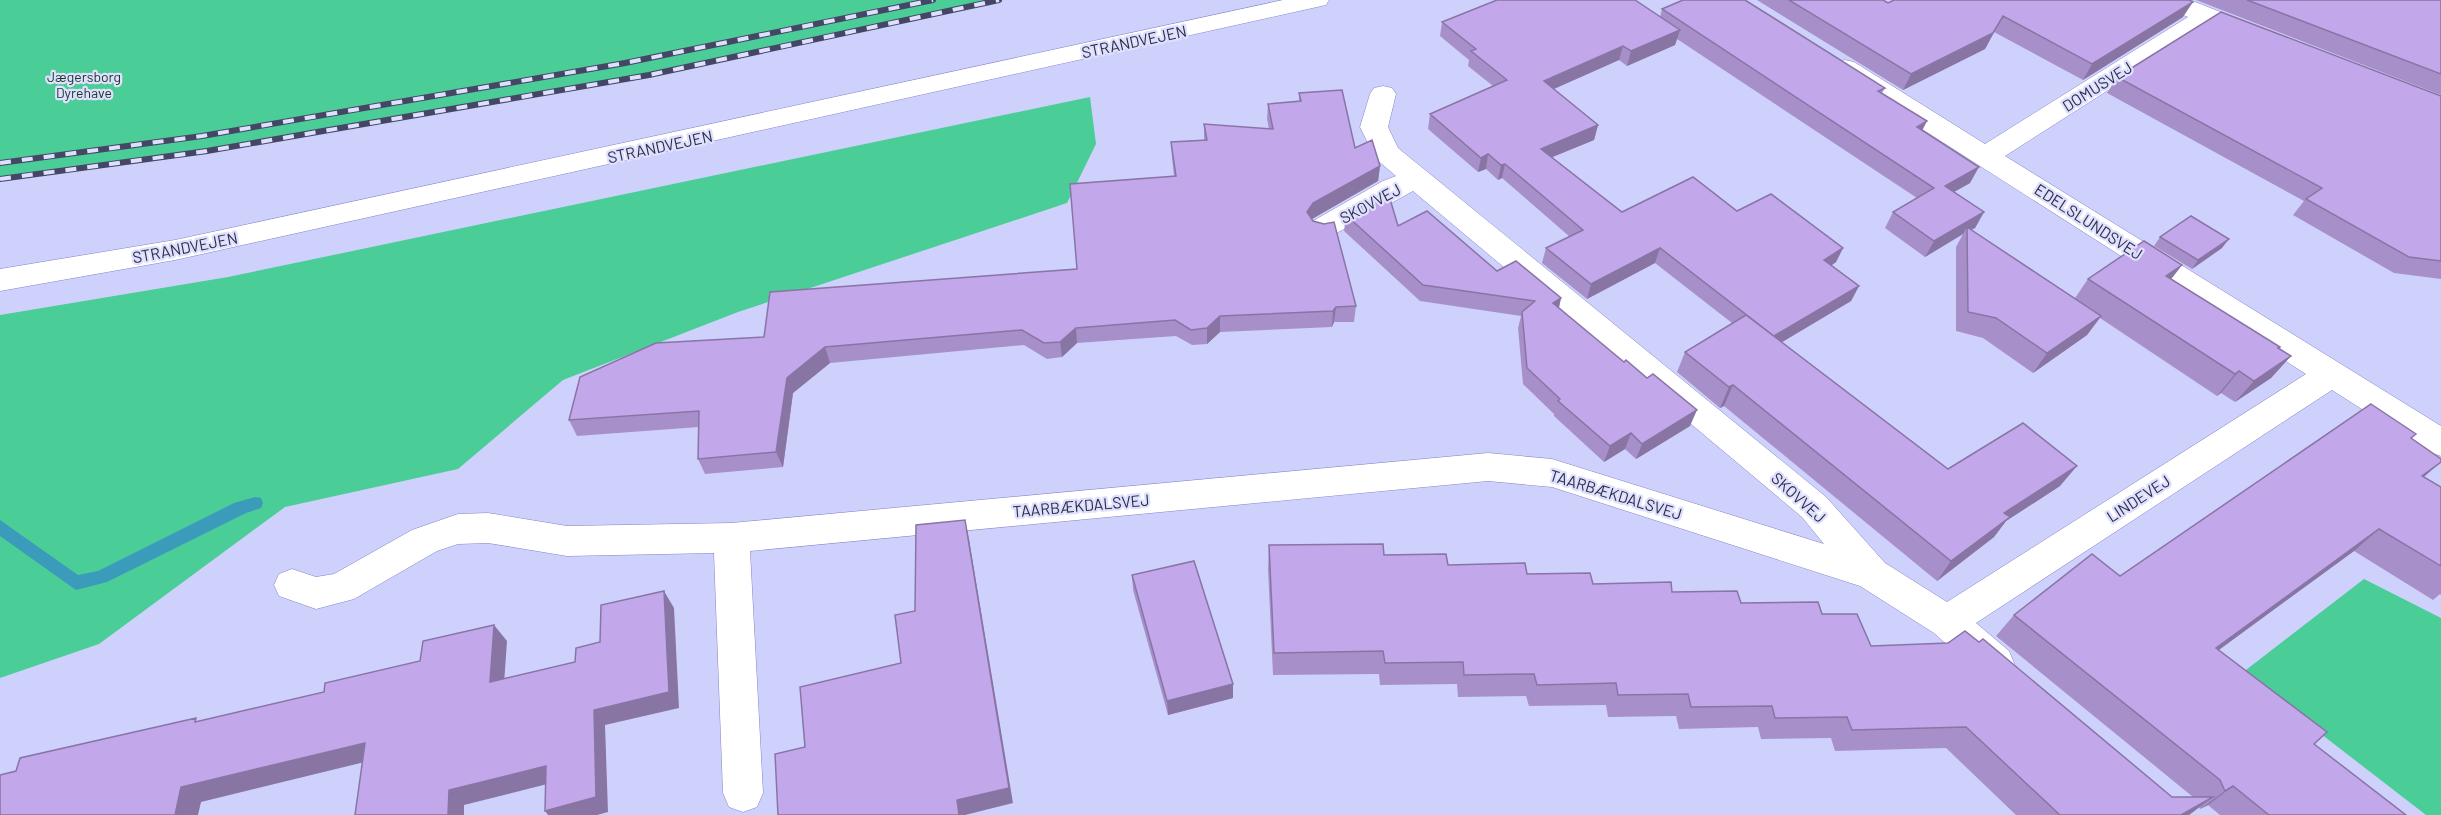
<svg xmlns="http://www.w3.org/2000/svg" width="2441" height="815" font-family="Barlow,sans-serif">
<rect width="100%" height="100%" fill="#cfd1fd"/>
<path fill="#4bcd97" d="M0,0H999L649,75L207,151L0,179Z
M1090,97L1096,144L1067,203L738,312L563,380L458,469L285,507L99,644L0,678V315L228,277Z
M2364,579L2441,618V815H2426L2242,673Z"/>
<g fill="none" stroke-linecap="round" stroke-linejoin="round">
<path fill="#3b9bba" fill-rule="evenodd" d="M255,497L261,498L263,503L261,508L246,513L107,582L76,590L0,536V520L78,575L98,571L234,503Z"/>
<defs>
<path id="minor" d="M2156,0H2190L2261,28L2265,33L2261,38L2252,41L2243,38L2210,25L2005,156L2441,426V456L2429,452L2332,390L1976,623L2009,651L2014,663L2009,675L1995,680L1981,675L1934,633L1860,586L1552,487L1488,481L750,551L763,793L757,807L743,812L729,807L723,793L714,553L567,556L488,543L458,544L437,551L354,599L316,609L279,596L274,585L279,574L292,569L316,577L334,574L412,530L458,514L488,513L567,526L731,523L1488,453L1552,459L1824,544L1802,517L1413,191L1333,235L1323,238L1313,235L1308,228L1313,221L1383,181L1396,176L1376,159L1360,127L1370,94L1374,88L1383,86L1392,88L1396,94L1388,127L1398,148L1826,497L1885,563L1947,602L2306,374L1836,74L1832,68L1836,62L1845,60L1854,62L1985,144L2188,17L2159,5Z"/>
<path id="major" d="M1283,0H1329L1326,5L1317,7L175,260L0,291V269L175,240Z"/>
</defs>
<use href="#minor" stroke="#8384c7" stroke-width="1"/>
<use href="#major" stroke="#8384c7" stroke-width="1"/>
<use href="#minor" fill="#fff" fill-rule="evenodd"/>
<use href="#major" fill="#fff" fill-rule="evenodd"/>
<defs>
<path id="rail" d="M0,163L202,136L625,63L933,0
M0,179L207,151L649,75L999,0"/>
</defs>
<use href="#rail" stroke="#454665" stroke-width="6"/>
<use href="#rail" stroke="#dee0fd" stroke-width="4" stroke-dasharray="11" stroke-linecap="butt"/>
</g>
<path fill="#a790ca" d="M1757,0H1883L1888,3L2183,17L2083,80L1994,32L1985,49L1903,90Z
M2196,0H2441V95Z
M1662,9L1885,88L1882,93L1922,130L1970,183L1954,192L1984,212L1975,228L1971,230L2075,298L2088,279L2182,265L2171,279L2291,356L2271,378L2235,402L2221,393L2217,396L2100,318L2087,335L2033,373L1983,338L1956,331V247L1963,234L1925,257L1885,228L1893,212L1917,198L1677,39L1675,45L1627,66L1619,60L1554,89L1598,125L1594,140L1552,157L1622,212L1737,211L1843,248L1836,262L1831,266L1859,286L1851,301L1782,342L1948,469L2060,486L2006,521L1994,537L1937,581L1724,406L1720,408L1677,372L1685,352L1732,323L1655,263L1587,299L1542,263L1546,248L1570,237L1502,178L1498,180L1486,169L1478,172L1428,129L1430,114L1493,86L1468,66L1469,60L1440,36L1442,22L1660,17Z
M2117,77L2441,96V279L2394,273L2293,215L2304,201L2107,93Z
M1299,93L1355,148L1380,166L1378,181L1312,219L1356,306L1354,322H1334L1332,327L1220,332L1207,344L1192,345L1176,336L1077,343L1062,357L1047,359L1024,345L830,363L793,393L783,467L705,474L698,459L699,427L577,436L569,420L764,337L1077,269L1174,176L1172,158L1171,142L1204,140V124L1269,129L1267,119L1268,104L1299,102Z
M1346,215L1398,226L1497,271L1561,298L1559,308L1690,426L1636,459L1625,449L1604,462L1554,416V414L1523,384L1518,328L1521,316L1420,301L1344,231Z
M2160,237L2222,248L2192,269L2154,246Z
M2411,439L2424,477L2441,487V595L2440,594L2433,600L2354,551L2218,650L2314,744L2406,815H2220L2208,805L2200,809L2199,807L2189,815H2016L1946,748L1835,751L1831,738L1761,739L1758,727L1679,729L1676,716L1608,717L1606,705L1529,706L1526,696L1458,697L1457,684L1380,685L1379,674L1273,675L1268,569L1269,545L1384,555L1448,565L1527,574L1593,584L1672,592L1741,603L1822,614L1871,646L2172,797H2193L1996,636L2014,615L2120,576Z
M1132,575L1233,698L1168,715L1133,590Z"/>
<path fill="#8875a4" d="M2193,2L2183,17L2083,80L2092,64Z
M2003,16L1985,49L1903,90L1911,74Z
M1680,30L1675,45L1627,66L1631,51Z
M1623,46L1619,60L1540,95L1544,81Z
M1927,121L1919,137L1917,127Z
M1598,125L1594,140L1538,163L1541,149Z
M1488,154L1486,169L1478,172L1481,158Z
M1505,164L1502,178L1498,180L1501,165Z
M1380,166L1378,181L1312,219L1307,212L1313,203Z
M1979,167L1970,183L1936,202L1945,186Z
M1984,212L1975,228L1967,232V227L1963,234L1925,257L1934,241Z
M2229,239L2222,248L2192,269L2198,260Z
M1660,248L1655,263L1587,299L1591,284Z
M1843,248L1836,262L1817,275L1824,260Z
M2182,265L2165,287L2166,276Z
M1859,286L1851,301L1767,351L1774,336Z
M1561,298L1557,315L1553,303Z
M1336,307L1334,322L1332,327L1333,311Z
M1220,316V332L1207,344V328Z
M2101,316L2087,335L2033,373L2047,353Z
M1076,328L1077,343L1062,357L1060,342Z
M825,347L830,363L793,393L783,467L776,452L787,378Z
M2291,356L2271,378L2235,402L2254,381Z
M2239,371L2221,393L2217,396L2235,374Z
M1733,385L1724,406L1720,408L1729,387Z
M1697,410L1690,426L1636,459L1642,444Z
M1631,433L1625,449L1604,462L1610,446Z
M2441,462L2417,483L2422,476Z
M2077,466L2060,486L2006,521L1994,537L1937,581L1951,561L2004,513Z
M965,520L969,539L1013,803L965,815H959L957,800Z
M2379,529L2354,551L2193,669L2216,648Z
M664,591L674,608L679,708L605,725L608,812L597,815H548L545,811L594,710Z
M494,625L507,641L503,698L490,682Z
M1233,684V698L1168,715L1167,701Z
M365,743L381,758L201,802L198,815H175L181,787Z
M546,766L559,781L464,805V815H448L449,790Z
M2233,786L2208,805L2200,809L2225,791Z
M2213,797L2189,815H2181Z"/>
<path fill="#c2a7eb" stroke="#8875a4" stroke-width="1.5" d="M1497,0H1635L1680,30L1631,51L1623,46L1544,81L1598,125L1541,149L1622,212L1693,177L1737,211L1771,194L1843,248L1824,260L1859,286L1774,336L1660,248L1591,284L1546,248L1583,230L1505,164L1501,165L1488,154L1481,158L1430,114L1507,80L1471,51L1476,49L1442,22Z
M1683,0H1745L1885,88L1878,91L1927,121L1917,127L1979,167L1945,186L1984,212L1934,241L1893,212L1934,188L1662,9Z
M1789,0H1883L1888,3L1894,0H2189L2193,2L2092,64L2003,16L1993,33L1911,74Z
M2247,0H2441V74Z
M2221,12L2441,96V261L2409,257L2306,199L2322,188L2117,77Z
M1342,90L1355,148L1372,140L1380,166L1313,203L1307,212L1313,221L1324,224L1334,222L1356,306L1336,307L1333,311L1220,316L1207,328L1191,330L1175,320L1076,328L1060,342L1044,343L1022,330L825,347L787,378L776,452L698,459L699,411L569,420L580,377L656,343L764,337L770,292L1077,269L1070,184L1176,176L1171,142L1207,140L1204,124L1273,129L1268,104L1301,101L1299,93Z
M1388,192L1398,226L1427,211L1497,271L1516,261L1561,298L1553,303L1624,362L1626,360L1647,378L1653,374L1697,410L1642,444L1631,433L1610,446L1558,401L1560,399L1527,368L1522,312L1535,301L1423,285L1346,215Z
M2191,216L2229,239L2198,260L2160,237Z
M1967,227L2101,316L2047,353L1996,318L1968,312Z
M2144,241L2182,265L2166,276L2280,347L2278,348L2291,356L2254,381L2239,371L2235,374L2088,279Z
M1746,315L1948,469L2023,423L2077,466L2004,513L2010,517L1951,561L1733,385L1729,387L1685,352Z
M2371,404L2416,434L2411,438L2441,459V462L2422,476L2441,487V566L2379,529L2216,648L2327,732L2314,744L2406,815H2269L2233,786L2225,791L2220,780L2014,615L2092,554L2120,576Z
M965,520L1009,788L957,800L959,815H778L775,754L805,747L800,687L901,663L895,615L915,611L916,525Z
M1383,544L1384,555L1446,554L1448,565L1525,563L1527,574L1590,573L1593,584L1671,582L1672,592L1737,591L1741,603L1818,602L1822,614H1857L1871,646L1948,643L1965,631L1979,642L1983,639L2172,797H2213L2181,815H2060L1966,727L1852,730L1847,717L1775,718L1772,706L1691,707L1688,694L1618,695L1616,683L1537,685L1534,674L1464,675L1463,662L1385,663L1383,651L1274,653L1269,545Z
M1194,561L1233,684L1167,701L1132,575Z
M664,591L669,692L594,710L596,797L545,811L546,766L449,790L448,815H355L365,743L181,787L175,815H0V775L16,771L20,758L196,718L195,722L324,692L325,683L420,661L423,641L494,625L490,682L575,662L576,648L600,642L601,605Z"/>
<g text-anchor="middle" dominant-baseline="central" stroke-width="4.5" stroke-linejoin="round" paint-order="stroke">
<g font-size="14" fill="#1c3529" stroke="#dee0fd">
<text x="84" y="76">Jægersborg<tspan x="84" dy="16">Dyrehave</tspan></text>
</g>
<g font-size="16" fill="#2b2c48" stroke="#dee0fd">
<text transform="translate(1134 41) rotate(-12)">STRANDVEJEN</text>
<text transform="translate(2097 86) rotate(-32)">DOMUSVEJ</text>
<text transform="translate(660 146) rotate(-12)">STRANDVEJEN</text>
<text transform="translate(1370 203) rotate(-28)">SKOVVEJ</text>
<text transform="translate(2089 221) rotate(33)">EDELSLUNDSVEJ</text>
<text transform="translate(185 247) rotate(-11)">STRANDVEJEN</text>
<text transform="translate(1616 494) rotate(17)">TAARBÆKDALSVEJ</text>
<text transform="translate(1799 497) rotate(42)">SKOVVEJ</text>
<text transform="translate(2138 498) rotate(-33)">LINDEVEJ</text>
<text transform="translate(1081 505) rotate(-5)">TAARBÆKDALSVEJ</text>
</g>
</g>
</svg>
